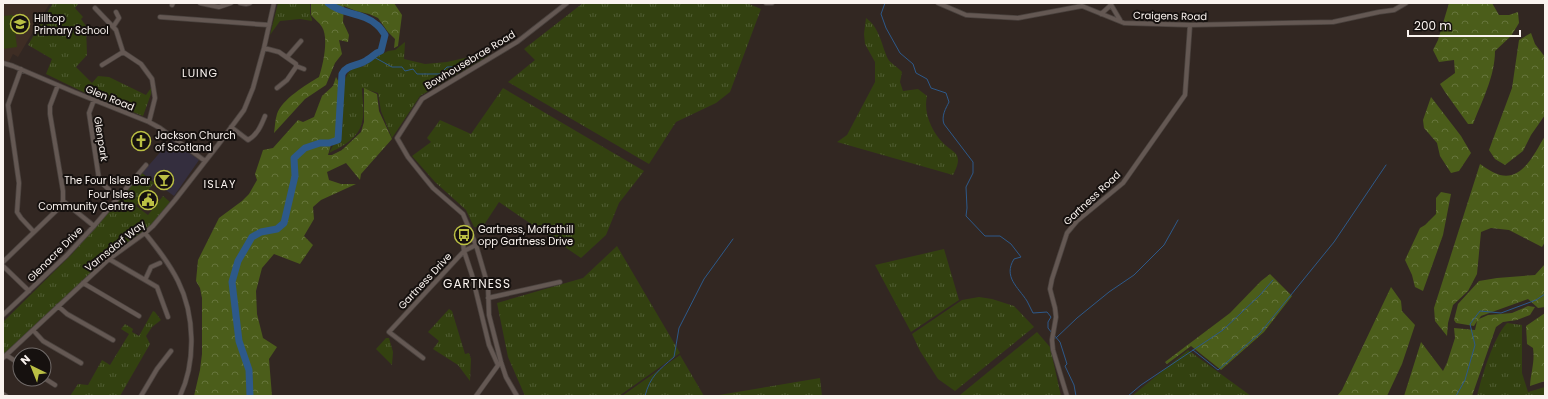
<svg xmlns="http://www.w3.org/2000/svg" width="1548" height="399" font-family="Poppins,sans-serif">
<defs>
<pattern id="grass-tufts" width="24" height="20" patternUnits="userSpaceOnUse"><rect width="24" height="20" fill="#334110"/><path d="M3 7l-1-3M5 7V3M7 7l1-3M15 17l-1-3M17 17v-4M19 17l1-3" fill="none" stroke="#515d33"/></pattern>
<pattern id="forest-crowns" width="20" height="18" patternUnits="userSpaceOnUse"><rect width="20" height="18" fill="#4b5d1a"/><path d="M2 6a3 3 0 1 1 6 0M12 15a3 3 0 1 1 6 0" fill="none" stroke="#66753c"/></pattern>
</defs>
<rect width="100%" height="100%" fill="#322722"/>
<path fill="#342e3e" d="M171,140L199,160L174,196L142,173Z"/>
<path fill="#3e2d24" d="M3,3H50L18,57L13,54L9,62L3,61Z"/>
<path fill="url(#grass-tufts)" d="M53,3H79L75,8L83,17L81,19L86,26L87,55L76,67L92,83L98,76L109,77L146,95L151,88V94L143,116L81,91L46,74L52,59L28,45Z
M278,3H310V14L312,19V21L300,19L280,21L270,35Z
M583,3H747L761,9L730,92L716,103L676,122L649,164L508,82L535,60L524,49Z
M866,18C880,28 881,44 888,59C890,63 898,67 902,72L900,82L903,91L918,89L927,96C923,113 932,132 944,144C949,149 958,152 958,160C958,165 955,171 953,175L837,142L847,135L875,82V62L865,44L864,34Z
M405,42L404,59L425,64L447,62L491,52L488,56L420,96L392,138L381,111L378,93L362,88C362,99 365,112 362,122C359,138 342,147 329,153L342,129L344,82L348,73L354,67H362L378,56L388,51L395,50Z
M503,88L644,171L619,203L606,235L581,258L499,202L482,228L474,227L466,210L435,182L412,156L431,142L427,138L440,120L471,134Z
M142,173L154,183L136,206L148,215L163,196L170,202L153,223L144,231L112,253L3,355V322L72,254Z
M617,246L680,353L619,396H525L508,357L497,303L583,278Z
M944,249L959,300L911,332L875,265Z
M979,297L992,299L1014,306L1034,327L955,391L938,379L920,351L912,334L962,300Z
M449,309L452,311L465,354L469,353L471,359L470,381L458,365L433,349L439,341L428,332Z
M153,311L155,312L161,320L152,327L146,336L150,344L120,396H70L78,384L88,385L102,360L110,365L129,334L121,329L125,324L133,329L132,332L139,336Z
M1507,323L1522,325V373L1528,392L1545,387V396H1477C1482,376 1493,338 1507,323Z
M1037,332L1050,347L1061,396L960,395Z
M386,338H389L393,352L392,365L376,349Z
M1188,350L1251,396H1132Z
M680,355L704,396H622Z
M820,378L822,396H713Z"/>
<path fill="url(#forest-crowns)" d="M311,3H394L402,15L398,46L394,48L395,39L388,32L378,18L369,14L356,11L344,6L343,22L349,35L348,42L339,40L342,54L335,63L326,85L305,99L274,133C275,127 275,120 277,114C282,99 306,85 319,77C323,65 329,38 322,27C319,22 314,19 311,15Z
M1449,3H1492L1499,15H1509L1518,12L1519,23L1511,36L1495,51C1495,76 1482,101 1473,124H1468L1445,92L1440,84L1455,73L1454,60L1439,62L1433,50L1438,40Z
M1531,33L1535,44L1545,57V115L1531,135L1523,151L1505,165L1495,159L1489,150L1512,88L1519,40Z
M336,77L344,92L340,131L331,145L328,155H332L342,150L361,132L364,122V88L377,94L379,111L392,139L361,174L360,180L346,163L327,172L329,180L341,184H356L321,200L313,207L314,219L304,236L313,245L300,264L274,254L262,268L256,291L257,314L263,338L277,347L269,359L272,396H194L200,370L202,354V298L200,288L196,281L198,260L219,218L242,201L249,194L257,180L255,174L263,150L273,148L298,120L303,122L314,117L322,96L333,86Z
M1431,97L1461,136L1471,153L1459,171L1451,173L1440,156L1437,143L1424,128L1423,120Z
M1545,136V242L1542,247L1509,230L1491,228L1481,232L1477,274L1468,291L1453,305L1448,323L1447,336L1435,321L1434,308L1480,164C1486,168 1493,173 1500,175C1523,181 1535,152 1545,136Z
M1441,192L1451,194L1443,235L1423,291L1415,287L1412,275L1405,260L1420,228L1425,225L1436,214V198Z
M1545,264V307L1538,308L1528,299L1481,316L1479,319L1488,315L1512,313L1528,306L1535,307L1530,315L1517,320L1503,322L1496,327L1472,396H1404L1421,342L1443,371L1447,363L1455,338L1454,328L1475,330L1477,321L1474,326L1456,323L1454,320L1458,304L1479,281L1497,278L1535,275Z
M1270,274L1292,296L1264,332L1221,370L1191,346L1167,364L1165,362L1230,313L1261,281Z
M1391,287L1401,301L1402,311L1415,325L1402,364L1387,396H1337L1342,390Z
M1545,313V381L1530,386C1531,371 1535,362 1533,348L1527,344L1526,326Z"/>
<path fill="#334110" d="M13,15L17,47L3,49V16Z"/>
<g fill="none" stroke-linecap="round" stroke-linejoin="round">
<path stroke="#2d598a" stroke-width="1" d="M885,3L881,14L886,28L900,53L913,64L916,73L927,79L931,88L946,93L949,102C946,108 941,116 944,124L973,162V173L966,187L967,208L966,216L985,236H1000L1011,244L1021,257L1014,259C1003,277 1018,287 1027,301C1029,305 1031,309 1033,313L1047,312L1051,317L1048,322V328L1052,333
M372,56L392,67H402L405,71L413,69L417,74H440L447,67H456L473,61L483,55
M1054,335L1060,342L1067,364L1065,366L1074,385L1076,396
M1056,338L1077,318L1109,292L1134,275L1164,245L1178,220
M1193,350L1218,370L1260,333L1334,242L1386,165
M645,396C650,376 659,370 674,357L679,328L704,279L733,239
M1128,396L1141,385L1223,330L1260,295L1273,280
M1456,396L1465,380L1475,345L1470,324L1480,311L1501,313L1536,300L1545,294"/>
<path stroke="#2d598a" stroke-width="7" d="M250,396L249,370L239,341L232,282L238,261L252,237L261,232L277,229L284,223L295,176L294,158L305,148L320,143H329L338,140L342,74C347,64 359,66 367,60C373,57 374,53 381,51L385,35C383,32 380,27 377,25C363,12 342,15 328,3"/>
<defs>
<path id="minor" d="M200,3L219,7L231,3
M240,3L246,4L250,3
M766,3H772
M938,3L966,15L1018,18L1082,6L1124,23L1190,25L1333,22L1379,12L1394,10L1406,3
M1110,3L1120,20
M172,5L173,3
M95,8L116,30L123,52L141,64L152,79L155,98L149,122
M1101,14L1111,5
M160,17L269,25
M113,27L119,18L116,12
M264,48L279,52L296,64V67L287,80L277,88
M287,57L301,41
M3,63L13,66L74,92L149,122L160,128L205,161
M102,65L123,52
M296,66L304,69
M21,69L8,105L19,183L17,212L21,218L34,232
M94,100L89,113L99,179L103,184L118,198
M231,127L248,140C257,135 261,126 265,116
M63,201L94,226
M470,231L463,243L464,251L472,275L489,345L498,365
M145,233C157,248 169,263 178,281C195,315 196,362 180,396
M109,259L157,287L168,317
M3,262L59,208L63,201V191L50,114V106L58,85
M3,266L29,291
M145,280L151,267L160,263
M83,283L139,316
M488,298L560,282
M58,306L67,314L113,340
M3,315L66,256L94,226L146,165
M33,330L43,341L81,363
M6,355L20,364
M3,358L109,259L145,233L153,226L175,200L218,145L244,110L253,88L264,48L274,3
M423,358L389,332L464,251L476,245
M44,378L55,385
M3,394L6,396
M141,396L157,369L171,351
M476,396L499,364
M517,396L506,377L501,362L489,315L488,286L476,245L463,214L433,188L424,177L408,157L397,138L422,99L517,42L567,3
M1067,396L1053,350L1052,340L1056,317L1055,308L1050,289L1052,279L1067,233L1077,221L1123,183L1185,95L1190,25"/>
</defs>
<use href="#minor" stroke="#4a423e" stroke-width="5.5"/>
<use href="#minor" stroke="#645853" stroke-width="4"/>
</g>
<defs>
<symbol id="school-ring" viewBox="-11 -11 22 22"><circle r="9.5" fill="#16110f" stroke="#bbc044" stroke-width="1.5"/><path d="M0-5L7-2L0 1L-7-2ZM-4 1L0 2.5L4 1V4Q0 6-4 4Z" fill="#bbc044"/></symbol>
<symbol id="church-ring" viewBox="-11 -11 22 22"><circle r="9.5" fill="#16110f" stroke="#bbc044" stroke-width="1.5"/><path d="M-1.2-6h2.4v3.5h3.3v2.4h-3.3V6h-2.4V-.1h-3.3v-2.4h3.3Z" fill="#bbc044"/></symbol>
<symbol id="bar-ring" viewBox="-11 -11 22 22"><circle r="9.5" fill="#16110f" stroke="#bbc044" stroke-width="1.5"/><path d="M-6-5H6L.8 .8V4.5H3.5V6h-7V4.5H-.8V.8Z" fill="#bbc044"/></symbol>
<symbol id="civic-ring" viewBox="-11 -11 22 22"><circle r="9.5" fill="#16110f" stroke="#bbc044" stroke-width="1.5"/><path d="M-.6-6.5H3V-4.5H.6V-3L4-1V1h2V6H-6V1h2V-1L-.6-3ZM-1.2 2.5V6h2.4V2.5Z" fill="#bbc044"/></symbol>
<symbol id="bus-ring" viewBox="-11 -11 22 22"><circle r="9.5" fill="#16110f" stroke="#bbc044" stroke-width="1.5"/><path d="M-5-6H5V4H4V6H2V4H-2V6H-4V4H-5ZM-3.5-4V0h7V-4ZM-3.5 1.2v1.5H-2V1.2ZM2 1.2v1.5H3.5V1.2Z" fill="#bbc044"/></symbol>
</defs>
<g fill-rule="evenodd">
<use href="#school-ring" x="9" y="13" width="22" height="22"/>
<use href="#church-ring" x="130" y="130" width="22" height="22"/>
<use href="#bar-ring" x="153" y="169" width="22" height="22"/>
<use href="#civic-ring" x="137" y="189" width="22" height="22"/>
<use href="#bus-ring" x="453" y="224" width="22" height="22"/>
</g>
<g text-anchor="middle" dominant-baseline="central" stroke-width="4" stroke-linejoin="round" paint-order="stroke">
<g font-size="10" fill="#faf3ef" stroke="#16110f">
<text transform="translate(1170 16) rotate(1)">Craigens Road</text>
<text transform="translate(470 60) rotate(-31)">Bowhousebrae Road</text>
<text transform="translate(110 98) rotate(22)">Glen Road</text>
<text transform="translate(101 139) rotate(81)">Glenpark</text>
<text transform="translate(1092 198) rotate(-43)">Gartness Road</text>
<text transform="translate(115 246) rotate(-39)">Varnsdorf Way</text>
<text transform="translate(55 254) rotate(-45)">Glenacre Drive</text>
<text transform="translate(425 281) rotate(-47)">Gartness Drive</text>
</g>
<g font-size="10" fill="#faf3ef" stroke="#16110f" text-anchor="start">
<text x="34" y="18">Hilltop<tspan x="34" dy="12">Primary School</tspan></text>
<text x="155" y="135">Jackson Church<tspan x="155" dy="12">of Scotland</tspan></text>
<text x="150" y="180" text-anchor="end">The Four Isles Bar</text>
<text x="134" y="194" text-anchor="end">Four Isles<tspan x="134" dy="12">Community Centre</tspan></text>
<text x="478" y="229">Gartness, Moffathill<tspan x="478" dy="12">opp Gartness Drive</tspan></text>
</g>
<g font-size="11" letter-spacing="1" fill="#faf3ef" stroke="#16110f">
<text x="200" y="73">LUING</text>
<text x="220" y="184">ISLAY</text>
</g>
<g font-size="12" letter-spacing="1" fill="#faf3ef" stroke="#16110f">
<text x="477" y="283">GARTNESS</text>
</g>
</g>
<rect width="1548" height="399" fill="none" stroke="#faf3ef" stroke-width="8"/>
<g transform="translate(32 367) rotate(317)"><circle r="19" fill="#16110f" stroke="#716b69"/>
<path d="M0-3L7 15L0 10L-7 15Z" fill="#bbc044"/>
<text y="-6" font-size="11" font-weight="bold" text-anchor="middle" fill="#faf3ef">N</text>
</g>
<path d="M1408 30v6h112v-6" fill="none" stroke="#faf3ef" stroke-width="2"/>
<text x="1414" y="30" font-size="12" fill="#faf3ef" stroke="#16110f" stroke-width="3" paint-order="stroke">200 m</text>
</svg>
